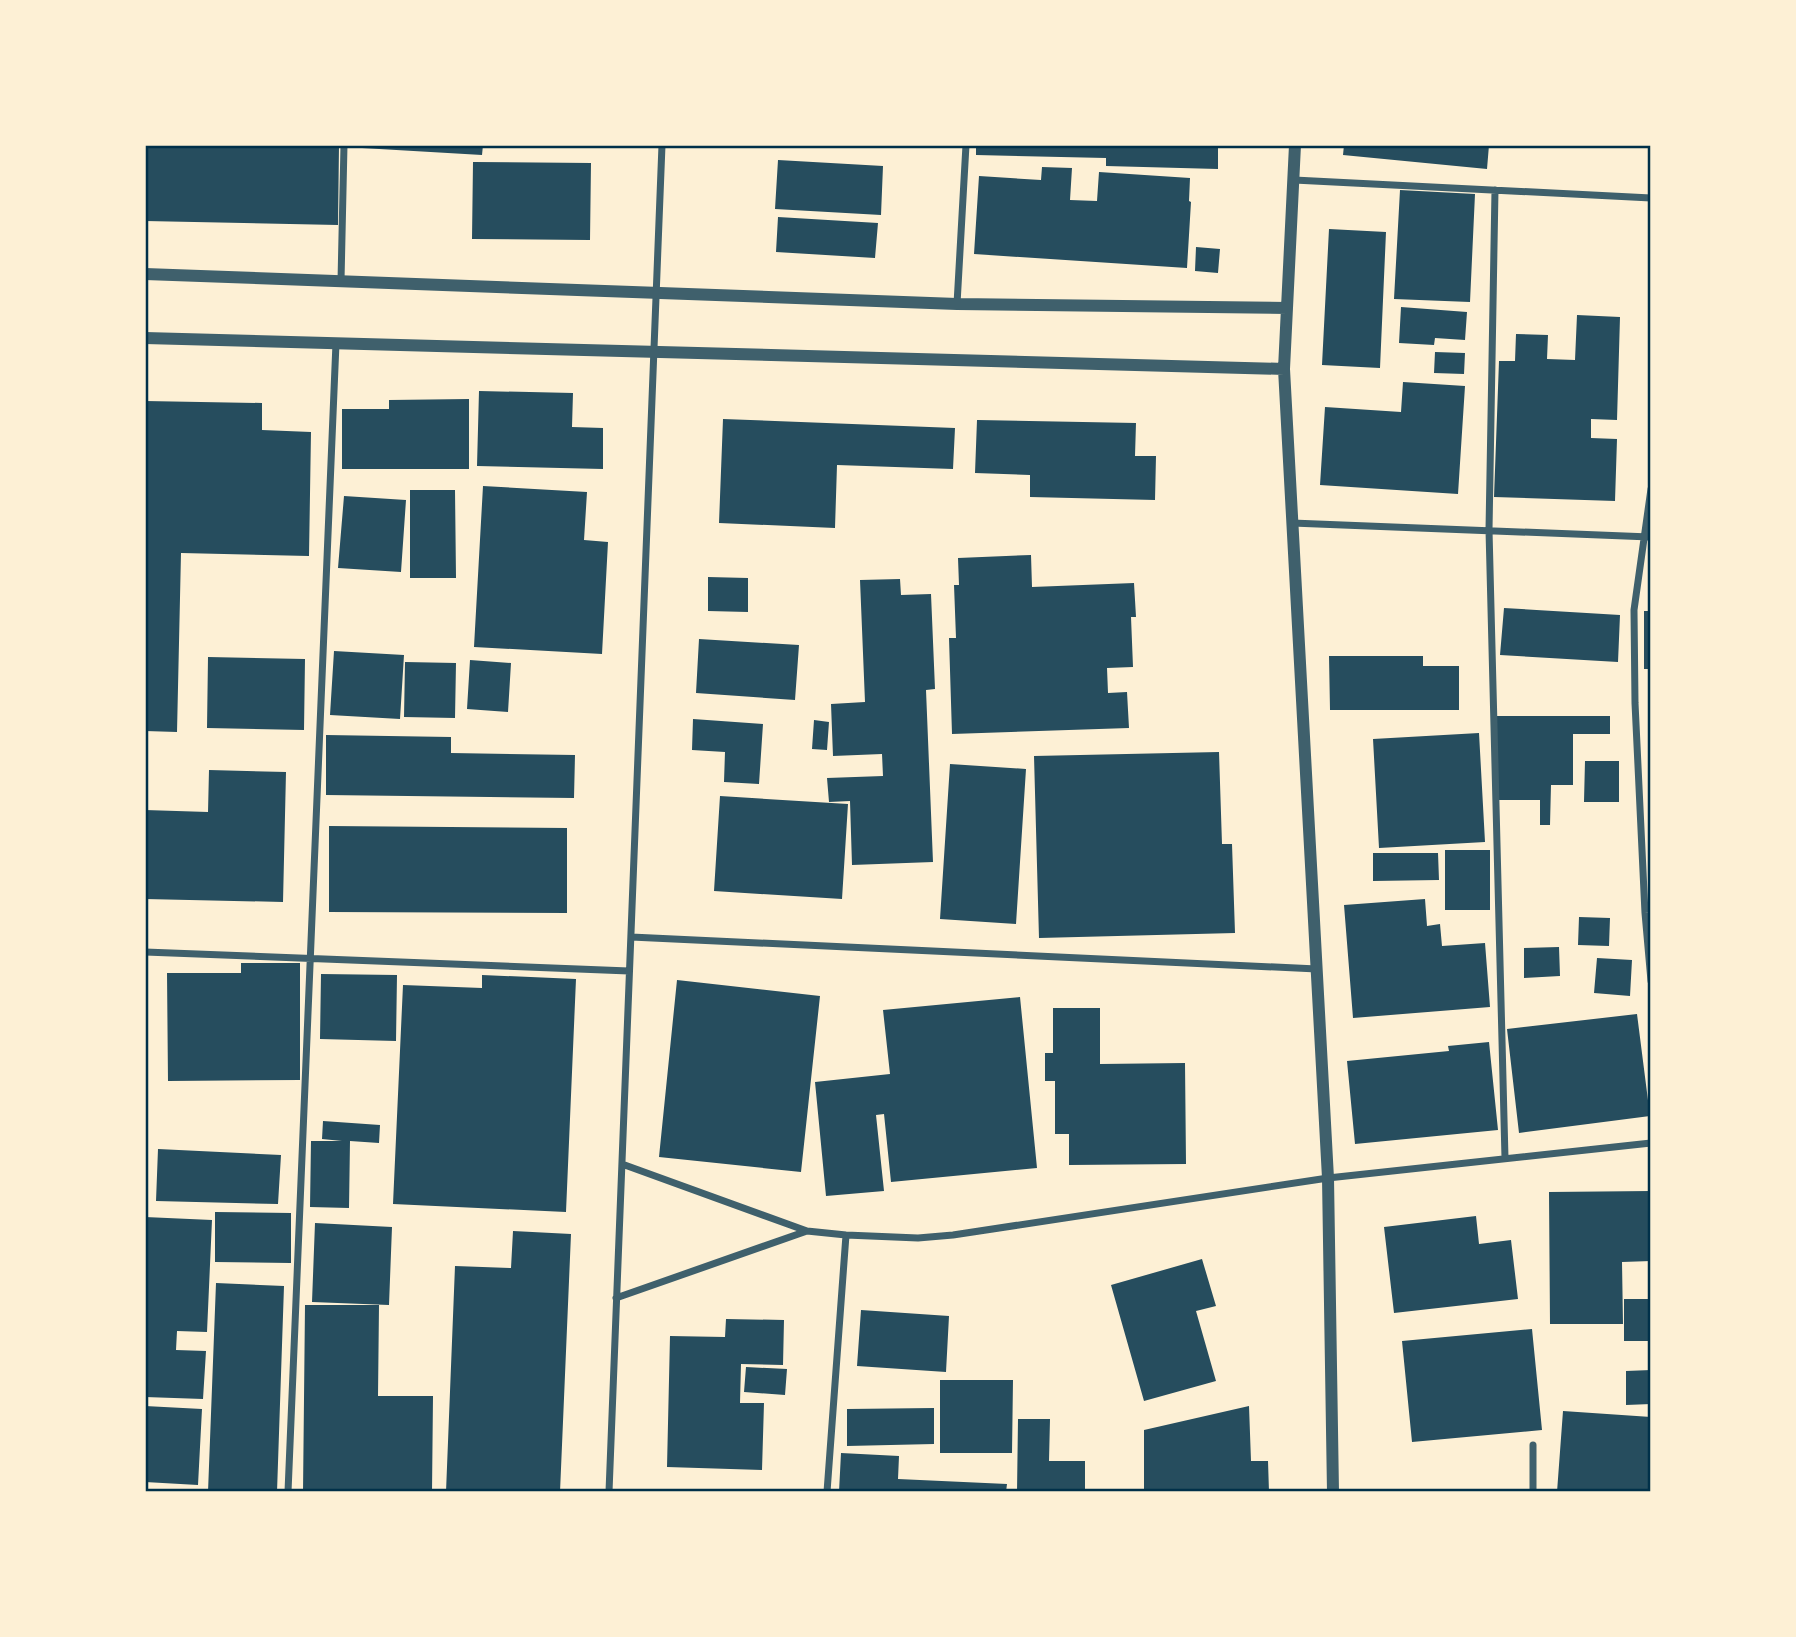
<svg xmlns="http://www.w3.org/2000/svg" width="1796" height="1637" font-family="Quicksand,sans-serif">
<rect width="100%" height="100%" fill="#fdf0d5"/>
<path fill="#264d5e" d="M145,145H339L338,225L145,221Z
M362,145H483L482,155L362,148Z
M499,145H585V148H499Z
M976,145H1218V169L1106,166V158L976,155Z
M1344,145H1489L1487,169L1343,155Z
M778,160L883,166L881,215L775,209Z
M473,162L591,163L590,240L472,239Z
M1042,167L1072,168L1070,200L1097,201L1099,172L1190,178L1189,201L1191,202L1187,268L974,254L979,176L1041,180Z
M1400,190L1475,194L1470,302L1394,299Z
M778,217L878,223L875,258L776,252Z
M1329,229L1386,232L1380,368L1322,365Z
M1196,247L1220,249L1218,273L1195,271Z
M1401,307L1467,312L1465,340L1435,338L1434,345L1399,343Z
M1577,315L1620,317L1617,420L1591,419V438L1617,439L1615,501L1494,497L1499,361H1515L1516,334L1548,335L1547,359L1575,360Z
M1435,352L1465,353L1464,374L1434,373Z
M1403,382L1465,386L1458,494L1320,485L1325,407L1401,412Z
M479,391L573,393L572,427L603,428V469L477,466Z
M469,399V469H342V409H389V400Z
M145,401L262,403V430L311,432L309,556L181,553L177,732L145,731Z
M723,419L955,428L953,469L837,465L835,528L719,523Z
M977,420L1136,423L1135,456H1156L1155,500L1030,497V475L975,473Z
M483,486L587,492L584,540L608,542L602,654L474,647Z
M410,490H455L456,578H410Z
M344,496L406,500L401,572L338,568Z
M1031,555L1032,587L1134,583L1136,617H1131L1133,667L1107,668L1108,693L1127,692L1129,728L952,734L949,638H956L954,585H959L958,558Z
M708,577L748,578V612L708,611Z
M900,579L901,595L931,594L935,689L926,690L933,862L852,865L850,801L829,802L827,778L883,776L882,754L833,756L831,704L865,702L860,580Z
M1504,608L1620,615L1618,662L1500,655Z
M1644,611H1651V669H1644Z
M699,639L799,645L795,700L696,693Z
M334,651L404,655L400,719L330,715Z
M1329,656H1423V666H1459V710H1330Z
M208,657L305,659L304,730L207,728Z
M470,660L511,663L508,712L467,709Z
M405,662L456,663L455,718L404,717Z
M1496,716H1610V734H1573V785H1551L1550,825H1540V800H1496Z
M693,719L763,724L759,784L724,782L725,752L692,750Z
M814,720L829,722L827,750L812,749Z
M1479,733L1485,842L1379,848L1373,739Z
M326,735L451,737V753L575,755L574,798L326,795Z
M1219,752L1222,844H1232L1235,933L1039,938L1034,756Z
M1585,761H1619V802H1584Z
M950,764L1026,769L1016,924L940,919Z
M209,770L286,772L283,902L145,899V810L208,812Z
M720,796L848,804L842,899L714,891Z
M329,826L567,828V913L329,912Z
M1445,850H1490V910H1445Z
M1373,853H1438L1439,880L1373,881Z
M1425,899L1427,926L1440,924L1442,946L1485,943L1490,1007L1353,1018L1344,905Z
M1579,917L1610,918L1609,946L1578,945Z
M1559,947L1560,976L1524,978V948Z
M1597,958L1632,960L1630,996L1594,993Z
M241,963H300V1080L168,1081L167,973H241Z
M321,974L397,975L396,1041L320,1039Z
M482,975L576,979L566,1212L393,1204L403,985L482,988Z
M677,980L820,996L801,1172L659,1157Z
M1020,997L1037,1168L891,1182L884,1114L876,1115L884,1191L826,1196L815,1082L890,1074L883,1010Z
M1053,1008H1100V1064L1185,1063L1186,1164L1069,1165V1134H1055V1081H1045V1053H1053Z
M1637,1014L1650,1116L1519,1133L1507,1029Z
M1489,1042L1498,1130L1355,1144L1347,1061L1449,1051L1448,1046Z
M323,1121L380,1125L379,1143L350,1141L349,1208L310,1207L311,1141H342L322,1139Z
M158,1149L281,1155L278,1204L156,1201Z
M1651,1191V1261L1622,1262L1623,1324H1550L1549,1192Z
M215,1212L291,1213V1263L215,1262Z
M1476,1216L1479,1244L1511,1240L1518,1299L1394,1313L1384,1227Z
M145,1217L212,1220L207,1332L177,1331L176,1350L206,1351L203,1399L145,1397Z
M315,1223L392,1227L389,1305L312,1302Z
M513,1231L571,1234L560,1492H446L455,1266L511,1268Z
M1202,1259L1216,1306L1196,1311L1216,1381L1144,1401L1111,1285Z
M216,1283L284,1286L277,1492H208Z
M1624,1299H1651V1341H1624Z
M305,1305H379L378,1396H433L432,1492H303Z
M861,1310L949,1316L946,1372L857,1366Z
M726,1319L784,1320L783,1365L741,1364L740,1403H764L762,1470L667,1467L670,1336L725,1337Z
M1532,1329L1542,1430L1412,1442L1402,1341Z
M746,1367L787,1369L785,1395L744,1392Z
M1651,1370V1404L1626,1405V1371Z
M940,1380H1013L1012,1453H940Z
M145,1406L202,1409L198,1485L145,1482Z
M1249,1406L1251,1461H1268L1269,1492H1144V1430Z
M934,1408V1444L847,1446V1409Z
M1563,1411L1651,1417V1492H1557Z
M1018,1419H1050L1049,1461H1085V1492H1017Z
M841,1453L899,1456L898,1479L1007,1484L1006,1492H839Z"/>
<g fill="none" stroke-linecap="round" stroke-linejoin="round">
<path stroke="#3f606c" stroke-width="7" d="M1294,180L1651,198
M1495,190L1489,530L1505,1158
M341,281L344,145
M957,304L966,145
M1651,489L1634,610L1635,703L1645,913L1651,981
M1292,523L1650,537
M631,937L1317,969
M145,952L629,971
M622,1164L807,1231L846,1235L918,1238L953,1235L1328,1178L1651,1143
M616,1298L807,1231
M288,1492L336,343
M609,1492L662,145
M827,1492L846,1235
M1533,1492V1445"/>
<path stroke="#3f606c" stroke-width="12" d="M1295,145L1284,369L1328,1178L1333,1492
M145,274L957,304L1287,308
M145,338L1284,369"/>
</g>
<rect width="1796" height="1637" fill="none" stroke="#fdf0d5" stroke-width="294"/>
<rect x="147" y="147" width="1502" height="1343" fill="none" stroke="#003049" stroke-width="2.5"/>
</svg>
